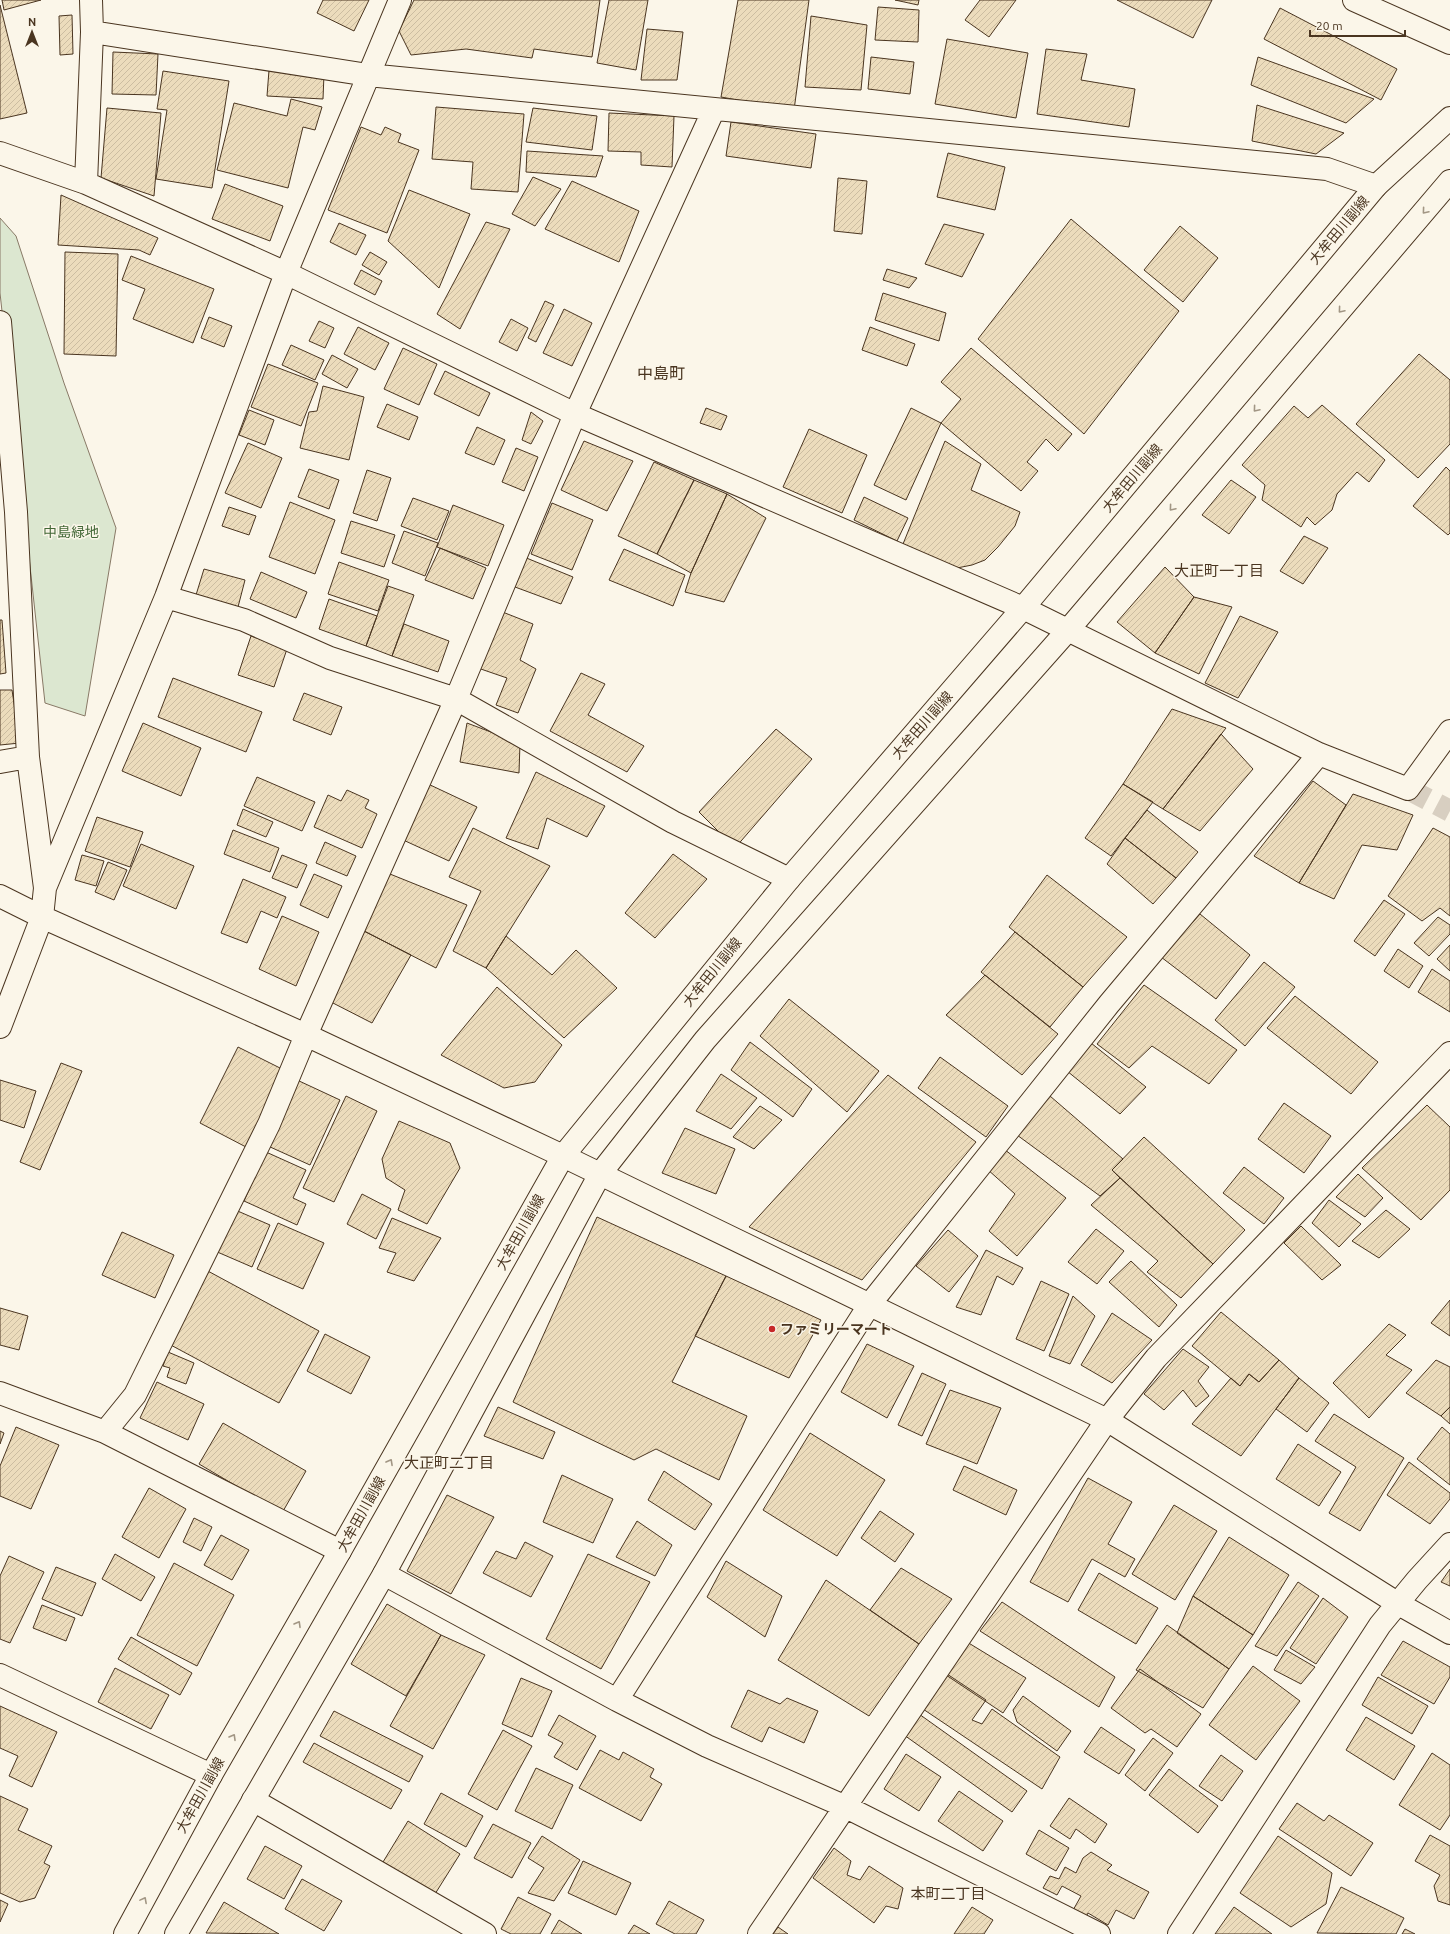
<svg xmlns="http://www.w3.org/2000/svg" width="1450" height="1934" font-family="Ubuntu,'Noto Sans JP',sans-serif">
<defs>
<pattern id="building-hatch" width="6" height="6" patternUnits="userSpaceOnUse"><rect width="6" height="6" fill="#ecdcbc"/><path d="M-1 1l2-2M0 6l6-6M5 7l2-2" fill="none" stroke="#ccbda1"/></pattern>
</defs>
<rect width="100%" height="100%" fill="#fbf6e9"/>
<path fill="#dce7d0" stroke="#887966" d="M0,218L16,236L64,383L116,528L85,716L45,703L0,293Z"/>
<path fill="url(#building-hatch)" stroke="#4a3520" d="M2,0H41L4,10Z
M323,0H369L354,31L317,13Z
M414,0H600L592,57L534,49L532,58L466,49L411,55L399,31Z
M609,0H648L636,70L597,63Z
M738,0H809L794,110L721,97Z
M895,0H919L918,5Z
M980,0H1016L989,37L965,20Z
M1117,0H1212L1193,38Z
M0,5L27,113L0,119Z
M878,7L919,10L918,42L875,40Z
M1280,8L1397,69L1381,100L1264,39Z
M72,15L73,54L60,55L59,16Z
M811,16L867,25L861,90L805,87Z
M647,29L683,32L677,80H641Z
M947,39L1028,53L1016,118L935,104Z
M1046,49L1087,54L1081,80L1135,89L1129,127L1037,114Z
M113,52L158,54L156,95L112,94Z
M871,57L914,62L910,94L868,89Z
M1258,57L1374,99L1346,123L1251,85Z
M269,70L324,74L323,99L267,96Z
M163,71L229,81L212,188L156,179L167,110L157,109Z
M291,99L322,107L315,130L303,127L288,188L217,170L234,103L287,116Z
M1257,105L1344,133L1316,154L1252,141Z
M436,107L524,114L518,192L471,189L473,162L432,159Z
M107,108L161,113L154,196L101,178Z
M533,108L597,116L592,150L526,142Z
M609,113L674,116L672,167L641,165V152L608,151Z
M731,122L816,134L811,168L726,156Z
M361,127L381,135L385,127L401,134L398,142L419,150L387,233L328,210Z
M527,151L603,156L596,177L526,172Z
M948,153L1005,167L995,210L937,197Z
M533,177L561,189L535,226L512,214Z
M838,178L867,181L862,234L834,231Z
M572,181L639,211L619,262L545,229Z
M225,184L283,206L270,241L212,219Z
M409,190L470,214L439,288L388,241Z
M61,195L158,238L150,255L139,250L58,245Z
M1071,219L1179,311L1084,434L978,339Z
M486,222L510,229L460,329L437,314Z
M339,223L366,235L356,255L330,242Z
M944,224L984,234L962,277L925,264Z
M1180,226L1218,258L1183,302L1144,270Z
M65,252L118,254L116,356L64,354Z
M370,252L387,262L379,275L362,265Z
M131,256L214,289L193,343L133,319L145,289L122,280Z
M887,269L917,278L909,288L883,280Z
M361,270L382,281L375,295L354,284Z
M883,293L946,313L939,341L875,320Z
M545,301L554,305L536,342L528,338Z
M564,309L592,323L572,366L543,353Z
M209,317L232,326L224,347L201,338Z
M511,319L528,328L517,351L499,342Z
M319,321L334,328L325,348L309,341Z
M358,327L389,343L375,370L344,354Z
M870,327L915,344L907,366L862,350Z
M291,345L324,360L315,380L282,365Z
M403,348L437,364L419,405L384,389Z
M971,348L1072,434L1058,451L1046,439L1027,462L1038,471L1021,491L941,423L961,399L941,382Z
M1419,354L1450,380V444L1418,478L1356,424Z
M332,355L358,369L347,388L322,374Z
M268,364L318,383L301,426L251,407Z
M445,371L490,393L479,416L434,394Z
M323,386L364,397L349,460L300,448L309,412L317,411Z
M387,404L418,417L409,440L377,427Z
M1322,405L1385,460L1369,482L1357,472L1337,494L1332,510L1315,525L1307,517L1301,527L1262,500L1265,485L1242,465L1294,406L1308,418Z
M706,408L727,416L721,430L700,423Z
M911,408L941,423L906,500L874,485Z
M249,410L274,420L265,445L239,435Z
M531,412L543,421L531,444L522,440Z
M477,427L505,440L494,465L465,453Z
M809,429L867,455L842,513L783,487Z
M584,441L633,461L607,511L561,490Z
M945,441L981,464L971,490L1020,512L1015,526L998,547L985,560L972,565L957,568L930,557L903,544Z
M248,443L282,458L261,508L225,493Z
M516,448L538,457L524,491L502,482Z
M654,462L694,480L657,554L618,536Z
M1446,467L1450,471V533L1448,535L1413,506Z
M309,469L339,480L329,509L298,497Z
M367,470L391,478L377,521L353,513Z
M694,480L727,494L691,573L657,554Z
M1231,480L1256,497L1229,534L1202,515Z
M727,494L766,518L724,602L685,592L691,573Z
M864,497L908,518L897,541L854,520Z
M413,498L449,511L437,540L401,526Z
M290,502L335,520L315,574L269,557Z
M552,503L593,520L572,570L531,554Z
M453,505L504,525L488,566L437,547Z
M229,507L256,516L249,535L222,526Z
M351,521L395,535L384,567L341,553Z
M404,531L438,543L425,576L392,563Z
M1304,536L1328,548L1303,584L1280,571Z
M440,548L486,568L473,599L425,580Z
M624,549L685,575L673,606L609,580Z
M524,557L573,577L561,604L515,587Z
M339,562L389,580L378,611L328,594Z
M1165,567L1194,597L1155,653L1117,622Z
M204,569L245,580L238,607L196,595Z
M261,572L307,592L296,618L250,599Z
M388,586L414,595L392,656L366,646Z
M1194,597L1232,607L1199,674L1155,653Z
M329,599L377,616L366,646L319,629Z
M500,611L533,624L520,660L536,669L518,713L496,705L507,678L475,667Z
M1240,616L1278,632L1238,698L1205,683Z
M0,620H2L6,673L0,674Z
M404,624L449,641L438,672L392,656Z
M251,636L287,649L274,687L238,675Z
M581,673L605,684L588,715L644,746L627,772L550,731Z
M173,678L262,712L246,752L158,717Z
M0,690H12L20,743L0,745Z
M304,693L342,707L331,735L293,720Z
M1172,709L1226,728L1163,809L1123,784Z
M143,723L201,748L181,796L122,771Z
M467,723L520,743L519,773L460,762Z
M776,729L812,759L735,848L699,812Z
M1221,734L1253,769L1200,831L1163,809Z
M536,772L605,806L587,837L547,818L538,849L506,838Z
M257,777L315,802L302,831L244,806Z
M1313,781L1346,805L1299,883L1254,856Z
M426,783L477,807L449,861L401,839Z
M1123,784L1153,802L1111,856L1085,838Z
M347,790L369,800L365,808L377,814L362,848L314,827L328,795L341,801Z
M1353,794L1413,815L1397,850L1362,845L1334,899L1299,883Z
M243,809L273,822L266,837L237,825Z
M1147,810L1198,852L1176,878L1125,838Z
M97,817L143,832L130,867L85,851Z
M473,828L550,866L486,968L453,951L481,891L449,877Z
M1433,828L1450,837V916L1440,908L1422,921L1388,896Z
M233,830L279,848L270,872L224,854Z
M1125,838L1176,878L1153,904L1107,864Z
M325,842L356,856L347,876L316,863Z
M141,844L194,866L176,909L123,886Z
M673,854L707,879L655,938L625,913Z
M82,855L104,861L96,886L75,880Z
M282,855L307,865L297,888L272,878Z
M108,862L127,870L114,900L95,892Z
M385,872L467,905L436,968L364,931Z
M314,874L342,886L328,918L300,905Z
M1047,875L1127,937L1083,987L1009,927Z
M243,879L286,897L277,918L261,911L247,943L221,933Z
M1384,900L1405,914L1375,956L1354,941Z
M1200,914L1250,955L1216,999L1161,957Z
M282,916L319,932L296,986L259,969Z
M1438,917L1450,925V934L1429,956L1414,943Z
M364,931L411,955L372,1023L331,1002Z
M1015,932L1083,987L1050,1027L981,972Z
M506,936L552,975L576,950L617,988L564,1038L486,968Z
M1450,945V971L1437,959Z
M1398,949L1423,966L1409,988L1384,971Z
M1264,962L1295,987L1245,1046L1215,1020Z
M1432,969L1450,981V1012L1418,992Z
M985,975L1058,1034L1022,1075L946,1015Z
M1144,985L1237,1050L1209,1084L1152,1046L1129,1068L1097,1044Z
M497,987L562,1045L535,1082L504,1088L441,1055Z
M1295,996L1378,1062L1351,1094L1267,1028Z
M789,999L879,1071L847,1112L760,1036Z
M750,1042L812,1089L793,1117L731,1070Z
M1091,1043L1146,1087L1120,1114L1067,1071Z
M238,1047L284,1070L246,1147L200,1123Z
M940,1057L1008,1106L986,1137L918,1088Z
M61,1063L82,1071L40,1170L20,1162Z
M721,1074L757,1098L731,1129L696,1111Z
M888,1075L976,1142L862,1280L749,1227Z
M0,1080L36,1091L24,1128L0,1120Z
M297,1080L340,1100L310,1165L268,1146Z
M346,1096L377,1111L334,1202L303,1188Z
M1050,1096L1123,1159L1112,1170L1120,1178L1100,1196L1017,1135Z
M1284,1103L1331,1136L1304,1173L1258,1139Z
M1427,1105L1450,1127V1190L1421,1220L1362,1168Z
M760,1106L782,1120L754,1149L733,1137Z
M399,1121L450,1143L460,1168L427,1224L398,1210L405,1190L386,1178L382,1159Z
M685,1128L735,1149L716,1194L662,1173Z
M1144,1137L1245,1230L1213,1264L1112,1170Z
M1004,1149L1066,1198L1017,1256L989,1231L1015,1194L987,1169Z
M266,1152L306,1170L293,1198L306,1204L297,1225L244,1201Z
M1244,1167L1284,1198L1264,1224L1223,1193Z
M1358,1174L1383,1198L1365,1217L1336,1197Z
M1120,1178L1213,1264L1181,1298L1147,1272L1158,1261L1091,1205Z
M362,1194L391,1209L376,1239L347,1224Z
M1329,1200L1361,1224L1339,1247L1312,1223Z
M233,1209L270,1225L252,1267L215,1251Z
M1386,1210L1410,1229L1379,1258L1352,1241Z
M597,1217L726,1276L672,1382L747,1416L719,1480L656,1449L634,1460L513,1402Z
M392,1218L441,1238L414,1281L387,1272L396,1253L379,1248Z
M278,1223L324,1243L303,1289L257,1269Z
M1301,1226L1341,1265L1322,1280L1284,1243Z
M1096,1229L1124,1251L1097,1284L1068,1262Z
M948,1230L978,1256L949,1292L916,1266Z
M122,1232L174,1255L155,1298L102,1275Z
M986,1250L1023,1268L1013,1285L997,1276L981,1315L956,1307Z
M1131,1261L1177,1305L1159,1327L1109,1282Z
M206,1270L319,1331L279,1403L167,1343Z
M726,1276L821,1320L789,1378L695,1336Z
M1041,1281L1069,1294L1044,1351L1016,1339Z
M1073,1296L1095,1316L1070,1364L1049,1356Z
M1450,1300V1336L1431,1323Z
M0,1308L28,1316L19,1350L0,1345Z
M1221,1312L1279,1360L1259,1382L1249,1374L1240,1386L1192,1346Z
M1112,1313L1152,1340L1112,1383L1081,1365Z
M1389,1324L1406,1335L1386,1355L1412,1370L1369,1418L1333,1383Z
M325,1334L370,1357L351,1394L307,1371Z
M867,1344L914,1366L887,1418L841,1392Z
M1183,1349L1209,1367L1198,1381L1209,1396L1196,1407L1183,1390L1164,1410L1144,1394Z
M168,1352L194,1363L186,1384L167,1377L170,1368L163,1366Z
M1279,1360L1299,1378L1241,1456L1192,1424L1231,1378L1240,1386L1249,1374L1259,1382Z
M1436,1360L1450,1367V1407L1441,1416L1406,1393Z
M922,1373L946,1384L922,1436L898,1425Z
M1299,1378L1329,1403L1307,1432L1276,1409Z
M157,1382L204,1404L188,1440L140,1418Z
M950,1390L1001,1408L977,1464L926,1444Z
M498,1407L555,1432L543,1459L484,1436Z
M1450,1407V1424L1441,1416Z
M1334,1414L1404,1458L1360,1531L1329,1513L1356,1467L1315,1441Z
M223,1423L306,1471L282,1513L199,1464Z
M16,1427L59,1445L31,1509L0,1496V1466Z
M1442,1427L1450,1434V1485L1417,1459Z
M0,1431L4,1433L0,1444Z
M810,1433L885,1480L837,1556L763,1510Z
M1298,1444L1341,1472L1319,1506L1276,1479Z
M1409,1462L1450,1493V1499L1430,1524L1387,1495Z
M964,1466L1017,1490L1006,1515L953,1490Z
M664,1471L712,1504L695,1530L648,1500Z
M562,1475L613,1499L593,1543L543,1522Z
M1088,1478L1132,1502L1108,1544L1135,1559L1125,1577L1092,1559L1068,1602L1030,1582Z
M149,1488L186,1509L159,1558L122,1537Z
M447,1495L494,1517L451,1594L407,1571Z
M1174,1505L1217,1531L1175,1600L1132,1574Z
M880,1511L914,1534L895,1562L861,1538Z
M194,1518L212,1527L201,1551L183,1542Z
M637,1521L672,1545L655,1576L616,1557Z
M221,1535L249,1550L232,1580L204,1565Z
M1229,1537L1289,1575L1253,1635L1193,1596Z
M525,1542L553,1556L531,1597L483,1573L496,1551L516,1559Z
M115,1554L155,1577L141,1601L102,1579Z
M588,1554L650,1582L601,1669L546,1639Z
M9,1556L44,1572L10,1643L0,1639V1576Z
M726,1561L782,1596L765,1637L707,1597Z
M174,1563L234,1595L197,1666L137,1635Z
M56,1567L96,1583L82,1616L42,1599Z
M901,1568L952,1599L919,1644L870,1610Z
M1450,1569V1586L1441,1582Z
M1099,1573L1158,1608L1136,1644L1078,1610Z
M826,1580L919,1644L869,1716L778,1660Z
M1298,1582L1319,1596L1277,1656L1255,1646Z
M1193,1596L1253,1635L1229,1669L1177,1633Z
M1323,1598L1348,1617L1316,1664L1290,1648Z
M1002,1602L1115,1677L1099,1707L980,1631Z
M387,1604L441,1635L406,1696L351,1664Z
M42,1605L75,1618L66,1641L33,1628Z
M1167,1625L1229,1669L1203,1708L1136,1670Z
M441,1635L485,1655L433,1749L390,1726Z
M131,1637L192,1673L180,1695L118,1659Z
M1403,1641L1450,1667V1677L1434,1704L1381,1675Z
M967,1642L1026,1678L1003,1713L946,1675Z
M1286,1650L1315,1667L1301,1684L1274,1670Z
M1253,1666L1300,1701L1256,1760L1209,1725Z
M115,1668L169,1695L151,1729L98,1702Z
M1140,1669L1201,1714L1177,1747L1151,1729L1145,1733L1111,1708Z
M944,1672L986,1700L972,1720L982,1724L992,1709L1060,1757L1042,1789L920,1707Z
M1378,1677L1428,1706L1412,1734L1362,1705Z
M521,1678L552,1691L532,1737L502,1724Z
M748,1690L780,1704L787,1698L818,1711L804,1743L769,1727L762,1742L731,1727Z
M1023,1696L1071,1731L1057,1751L1017,1722L1013,1710Z
M0,1706L57,1732L32,1787L9,1776L18,1756L0,1748Z
M334,1711L423,1756L409,1782L320,1736Z
M919,1714L1027,1791L1012,1812L904,1735Z
M559,1715L596,1736L577,1770L554,1757L563,1743L548,1735Z
M1366,1717L1415,1746L1394,1780L1346,1750Z
M1101,1727L1135,1750L1119,1774L1084,1752Z
M503,1730L532,1746L497,1810L468,1794Z
M1153,1738L1173,1753L1145,1791L1125,1775Z
M314,1743L402,1790L391,1809L303,1762Z
M600,1750L619,1760L623,1752L654,1769L650,1777L662,1784L641,1821L579,1788Z
M1432,1753L1450,1765V1815L1440,1830L1399,1805Z
M906,1754L941,1777L919,1811L884,1789Z
M1221,1755L1243,1771L1222,1801L1199,1786Z
M536,1768L573,1785L552,1829L515,1811Z
M1169,1769L1218,1806L1198,1833L1149,1795Z
M959,1791L1003,1821L983,1851L938,1821Z
M441,1793L483,1816L466,1847L424,1824Z
M0,1796L28,1809L18,1830L52,1846L44,1863L50,1866L35,1898L20,1902L0,1893Z
M1069,1798L1107,1824L1095,1843L1076,1829L1070,1839L1050,1826Z
M1297,1803L1324,1821L1329,1815L1373,1843L1351,1876L1279,1829Z
M408,1821L460,1854L435,1894L383,1862Z
M493,1824L531,1843L512,1878L474,1858Z
M1039,1830L1069,1848L1056,1871L1026,1854Z
M1430,1835L1450,1846V1905L1438,1901L1434,1886L1440,1875L1415,1861Z
M542,1836L580,1860L554,1901L528,1893L544,1868L528,1858Z
M1278,1836L1332,1873L1326,1904L1291,1927L1240,1893Z
M265,1846L302,1866L284,1899L247,1879Z
M834,1848L851,1861L847,1875L860,1880L869,1866L903,1888L898,1909L886,1906L874,1923L813,1878Z
M1091,1852L1112,1865L1107,1870L1149,1892L1134,1919L1116,1910L1108,1925L1088,1913L1085,1919L1072,1912L1081,1896L1062,1886L1057,1895L1043,1888L1050,1876L1059,1879L1065,1867L1076,1873L1083,1858Z
M583,1861L631,1883L616,1915L568,1893Z
M302,1879L342,1901L324,1931L285,1909Z
M1341,1887L1404,1918L1396,1934L1317,1933Z
M518,1897L551,1914L540,1934H511L501,1929Z
M0,1900L8,1904L0,1922Z
M669,1901L704,1920L696,1934H675L656,1924Z
M224,1902L279,1934L206,1933Z
M972,1907L993,1920L984,1934H954Z
M1234,1907L1272,1934H1215Z
M559,1920L582,1934H551Z
M634,1925L650,1934H628Z
M778,1927L788,1934H773Z
M1405,1929L1415,1934H1402Z"/>
<g fill="none" stroke-linecap="round" stroke-linejoin="round">
<path stroke="#d8cfc1" stroke-width="22" stroke-dasharray="22 11" stroke-linecap="butt" d="M1408,789L1450,811"/>
<defs>
<path id="minor" d="M1354,0L1450,43
M92,32L368,75L1327,169L1376,186
M0,153L86,183L286,273L575,414L1023,608L1319,754L1408,789L1450,731
M86,183L92,32L91,0
M0,322L16,512L28,757L45,888L42,917L0,1027
M166,597L244,620L330,658L456,699L673,822L789,879
M0,762L28,757
M45,888L166,597L286,273L400,0
M0,896L42,917L306,1035L563,1156L1107,1420L1397,1603L1450,1633
M0,1393L105,1432L340,1551
M105,1432L135,1395L269,1124L306,1035L456,699L575,414L714,109
M384,1574L617,1700L707,1746L846,1807L1099,1934
M0,1675L211,1775
M617,1700L870,1304L1109,1004L1319,754
M253,1800L485,1934
M759,1934L1107,1420L1156,1358L1450,1053
M1179,1934L1380,1625L1417,1580L1450,1544"/>
<path id="major" d="M125,1934L211,1775L340,1551L563,1156L789,879L1023,608L1376,186L1450,118
M176,1934L384,1574L600,1174L705,1040L1068,630L1450,181"/>
</defs>
<use href="#minor" stroke="#4a3520" stroke-width="24"/>
<use href="#major" stroke="#4a3520" stroke-width="24"/>
<use href="#minor" stroke="#fbf6e9" stroke-width="22"/>
<use href="#major" stroke="#fbf6e9" stroke-width="22"/>
</g>
<defs><path id="oneway-chevron" d="M-2-3.5L2.5 0L-2 3.5" fill="none" stroke-width="1.6" stroke-linecap="round" stroke-linejoin="round"/></defs>
<g stroke="#a29684">
<use href="#oneway-chevron" transform="translate(1425 211) rotate(130)"/>
<use href="#oneway-chevron" transform="translate(1341 310) rotate(130)"/>
<use href="#oneway-chevron" transform="translate(1256 409) rotate(130)"/>
<use href="#oneway-chevron" transform="translate(1172 508) rotate(130)"/>
<use href="#oneway-chevron" transform="translate(390 1462) rotate(-61)"/>
<use href="#oneway-chevron" transform="translate(298 1624) rotate(-60)"/>
<use href="#oneway-chevron" transform="translate(233 1737) rotate(-60)"/>
<use href="#oneway-chevron" transform="translate(144 1900) rotate(-62)"/>
</g>
<circle fill="#c62828" stroke="#fbf6e9" stroke-width="1.5" cx="772" cy="1329" r="4"/>
<g text-anchor="middle" dominant-baseline="central" stroke-width="3" stroke-linejoin="round" paint-order="stroke">
<g font-size="14" fill="#4a3520" stroke="#fbf6e9">
<text transform="translate(1339 230) rotate(-50)">大牟田川副線</text>
<text transform="translate(1132 478) rotate(-50)">大牟田川副線</text>
<text transform="translate(922 725) rotate(-49)">大牟田川副線</text>
<text transform="translate(712 972) rotate(-51)">大牟田川副線</text>
<text transform="translate(520 1232) rotate(-61)">大牟田川副線</text>
<text transform="translate(361 1514) rotate(-61)">大牟田川副線</text>
<text transform="translate(200 1795) rotate(-61)">大牟田川副線</text>
</g>
<g font-size="14" fill="#436837" stroke="#fbf6e9">
<text x="71" y="532">中島緑地</text>
</g>
<g font-size="14" font-weight="bold" fill="#4a3520" stroke="#fbf6e9" text-anchor="start">
<text x="780" y="1329">ファミリーマート</text>
</g>
<g font-size="15" fill="#4a3520" stroke="#fbf6e9">
<text x="1219" y="570">大正町一丁目</text>
<text x="449" y="1462">大正町二丁目</text>
<text x="948" y="1893">本町二丁目</text>
</g>
<g font-size="16" fill="#4a3520" stroke="#fbf6e9">
<text x="661" y="373">中島町</text>
</g>
</g>
<g transform="translate(32 32)" stroke="#fbf6e9" stroke-width="3" paint-order="stroke">
<path d="M0-3L7 15L0 10L-7 15Z" fill="#4a3520"/>
<text y="-6" font-size="11" font-weight="bold" text-anchor="middle" fill="#4a3520">N</text>
</g>
<path d="M1310 30v6h95v-6" fill="none" stroke="#4a3520" stroke-width="2"/>
<text x="1316" y="30" font-size="12" fill="#4a3520" stroke="#fbf6e9" stroke-width="3" paint-order="stroke">20 m</text>
</svg>
